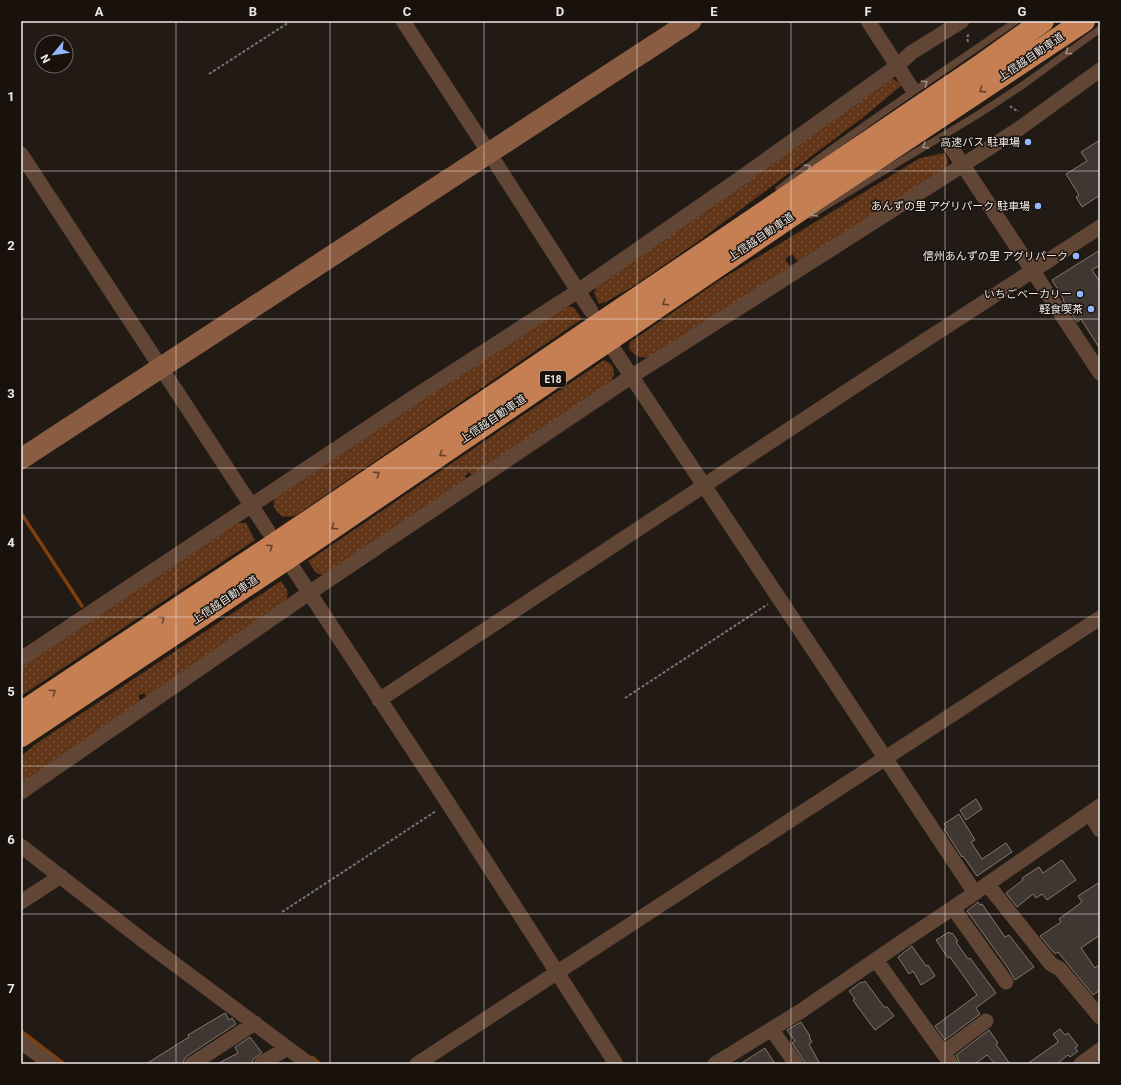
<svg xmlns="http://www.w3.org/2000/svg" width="1121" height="1085" font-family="Roboto,'Noto Sans JP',sans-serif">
<defs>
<pattern id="grass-dots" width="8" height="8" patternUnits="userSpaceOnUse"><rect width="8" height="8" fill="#613518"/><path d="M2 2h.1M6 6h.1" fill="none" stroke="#785239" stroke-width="1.8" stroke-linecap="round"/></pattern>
</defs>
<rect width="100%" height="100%" fill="#211a15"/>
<path fill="url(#grass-dots)" d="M892,78L902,85L861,119L696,243L632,287L606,302L599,304L594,293L598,282Z
M944,153L948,159L947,169L799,263L792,254L785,259L791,267L653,356C640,359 637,358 629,348L630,342L720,280L920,158Z
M563,306L573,307L582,319L295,516L283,517C273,509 272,506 276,494Z
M604,360C617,366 616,374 609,385L473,478L469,472L465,476L468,481L326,576L316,573L308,561Z
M234,523H246L255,540L21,696V664Z
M281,581C289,592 289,593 284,606L148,700L144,693L138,696L143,705L21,785V756L37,743Z"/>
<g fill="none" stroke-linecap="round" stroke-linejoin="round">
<path stroke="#7f3f0e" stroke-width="3.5" d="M21,513L82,606
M21,1031L64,1064
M312,1057L320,1064"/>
</g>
<path fill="#403732" stroke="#827872" d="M1100,140V195L1082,207L1076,197L1079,195L1066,174L1087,161L1081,152Z
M1100,250V265L1092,270L1100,282V349L1081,319L1077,322L1063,300H1064L1052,280Z
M976,799L982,809L966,820L960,810Z
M959,814L975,840L971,842L982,859L1006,843L1012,852L977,876L963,856L962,857L944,829L946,828L944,824Z
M1062,860L1076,880L1047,900L1042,894L1036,898L1033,894L1017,907L1006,893L1023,880L1022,878L1039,867L1043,873Z
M1100,882V935L1081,948L1095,968L1100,964V990L1093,995L1058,952L1055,954L1040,936L1061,922L1059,919L1082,902L1078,896Z
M978,902L980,905L982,904L1005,937L1009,935L1034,967L1015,980L1008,968L967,911Z
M949,932L951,934L952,933L958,941L956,942L968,959L970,958L996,993L976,1008L980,1014L945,1040L935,1026L977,995L950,957L948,958L936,940Z
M912,946L926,966L928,965L935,976L921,985L913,971L909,974L898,957Z
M865,981L884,1007H887L894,1016L875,1030L857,1006L853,1000L855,999L849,991L861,982L862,983Z
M225,1013L229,1020L232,1018L236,1024L187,1056L184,1060L183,1064H146L189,1037L188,1035Z
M801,1022L810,1036L809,1037L812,1042L809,1044L820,1064H806L792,1043L795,1041L787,1030Z
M1060,1029L1065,1035L1068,1033L1078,1046L1075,1048L1078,1051L1070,1057L1068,1055L1057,1064H1027L1057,1043L1058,1041L1053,1034Z
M989,1030L998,1043L996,1044L1010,1064H995L987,1055L975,1064H960L956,1055Z
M250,1037L262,1053L253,1059L252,1064H217L238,1053L235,1047Z
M765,1048L775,1064H740Z"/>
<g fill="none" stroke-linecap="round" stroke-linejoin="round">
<path stroke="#7b7470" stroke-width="2" stroke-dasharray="3 2" stroke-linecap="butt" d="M968,42L967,38L969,33
M209,74L291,21
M1010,106L1017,111H1019
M625,698L768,604
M282,912L436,811"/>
<path stroke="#624635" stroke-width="7" d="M779,189C855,129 937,76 1016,21
M811,215L979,114L1023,85L1100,29"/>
<path stroke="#624635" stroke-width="15" d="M403,21L493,159L591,311
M868,21L911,87
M949,144L1100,373
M21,154L268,531
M614,350L975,893
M293,568L448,803L616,1064
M21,659L414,397L578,291L738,180L897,66L911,53L962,21
M379,700L864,380L1100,227
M21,792L309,593L632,376L963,165L1020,128L1100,70
M1090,814L1100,830
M21,846L149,945L309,1064
M987,884L1051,964L1060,969L1100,1017
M21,902L61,876
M953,908L1006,982
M876,960L951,1064
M772,1030L796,1064
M21,1042L51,1064
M943,1053L986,1021
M192,1064L255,1023
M261,1064L287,1048
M417,1064L1100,618
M715,1064L801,1011L906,939L953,908L1100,806
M1081,1064L1100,1050"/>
<path stroke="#8a5d42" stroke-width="21" d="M21,459L691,21"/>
<path stroke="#c57f53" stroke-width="22" d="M21,713L291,533L984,63L1043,21
M21,736L306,546L818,198L1084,21"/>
</g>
<defs><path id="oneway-chevron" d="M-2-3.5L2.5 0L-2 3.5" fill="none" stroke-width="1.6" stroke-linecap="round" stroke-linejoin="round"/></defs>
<g stroke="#a18f84">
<use href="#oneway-chevron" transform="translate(1068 52) rotate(144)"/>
<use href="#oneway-chevron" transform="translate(925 83) rotate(-35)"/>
<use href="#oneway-chevron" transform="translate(925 146) rotate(149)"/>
<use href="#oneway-chevron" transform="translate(808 167) rotate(-36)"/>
<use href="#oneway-chevron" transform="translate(814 214) rotate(150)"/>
</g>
<g stroke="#66422c">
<use href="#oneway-chevron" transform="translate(982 90) rotate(147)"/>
<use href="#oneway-chevron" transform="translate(665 303) rotate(146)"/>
<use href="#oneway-chevron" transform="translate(442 454) rotate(146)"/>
<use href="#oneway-chevron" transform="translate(377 474) rotate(-34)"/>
<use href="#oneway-chevron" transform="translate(334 527) rotate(146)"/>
<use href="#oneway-chevron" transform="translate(270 547) rotate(-34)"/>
<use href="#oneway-chevron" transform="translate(162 619) rotate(-34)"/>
<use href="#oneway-chevron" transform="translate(53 692) rotate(-34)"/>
</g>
<path fill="none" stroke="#eee8e5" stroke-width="1" stroke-opacity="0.55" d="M176,21V1064M330,21V1064M484,21V1064M637,21V1064M791,21V1064M945,21V1064M21,171H1100M21,319H1100M21,468H1100M21,617H1100M21,766H1100M21,914H1100"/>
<g fill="#91b8fd" stroke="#18110c" stroke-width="1.5">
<circle cx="1028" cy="142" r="4"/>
<circle cx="1038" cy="206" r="4"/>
<circle cx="1076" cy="256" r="4"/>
<circle cx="1080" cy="294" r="4"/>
<circle cx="1091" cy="309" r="4"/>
</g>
<g text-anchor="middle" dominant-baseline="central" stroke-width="3" stroke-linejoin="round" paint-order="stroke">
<rect fill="#18110c" stroke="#aea8a4" stroke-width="1" x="540" y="371" width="26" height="16" rx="3"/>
<g font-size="10" font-weight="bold" fill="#eee8e5">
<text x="553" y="379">E18</text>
</g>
<g font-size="11" fill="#eee8e5" stroke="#18110c">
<text transform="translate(1031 57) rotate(-34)">上信越自動車道</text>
<text transform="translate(761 237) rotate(-34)">上信越自動車道</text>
<text transform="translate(493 419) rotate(-34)">上信越自動車道</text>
<text transform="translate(225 600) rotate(-34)">上信越自動車道</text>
</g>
<g font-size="11" fill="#eee8e5" stroke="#18110c" text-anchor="end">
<text x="1020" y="142">高速バス 駐車場</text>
<text x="1030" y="206">あんずの里 アグリパーク 駐車場</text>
<text x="1068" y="256">信州あんずの里 アグリパーク</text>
<text x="1072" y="294">いちごベーカリー</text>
<text x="1083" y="309">軽食喫茶</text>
</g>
</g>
<rect width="1121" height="1085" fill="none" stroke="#18110c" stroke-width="44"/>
<g transform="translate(54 54) rotate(241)"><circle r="19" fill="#18110c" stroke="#6e6763"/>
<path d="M0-3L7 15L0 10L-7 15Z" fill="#91b8fd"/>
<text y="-6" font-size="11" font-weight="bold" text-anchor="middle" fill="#eee8e5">N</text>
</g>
<rect x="22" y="22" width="1077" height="1041" fill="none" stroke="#eee8e5" stroke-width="1.5"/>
<g font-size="13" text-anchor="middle" font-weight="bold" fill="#eee8e5">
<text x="99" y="16">A</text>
<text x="253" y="16">B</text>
<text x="407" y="16">C</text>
<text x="560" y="16">D</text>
<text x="714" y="16">E</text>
<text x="868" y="16">F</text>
<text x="1022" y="16">G</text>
<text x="11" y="101">1</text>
<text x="11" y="250">2</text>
<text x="11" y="398">3</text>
<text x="11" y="547">4</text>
<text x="11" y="696">5</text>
<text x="11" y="844">6</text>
<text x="11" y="993">7</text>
</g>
</svg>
